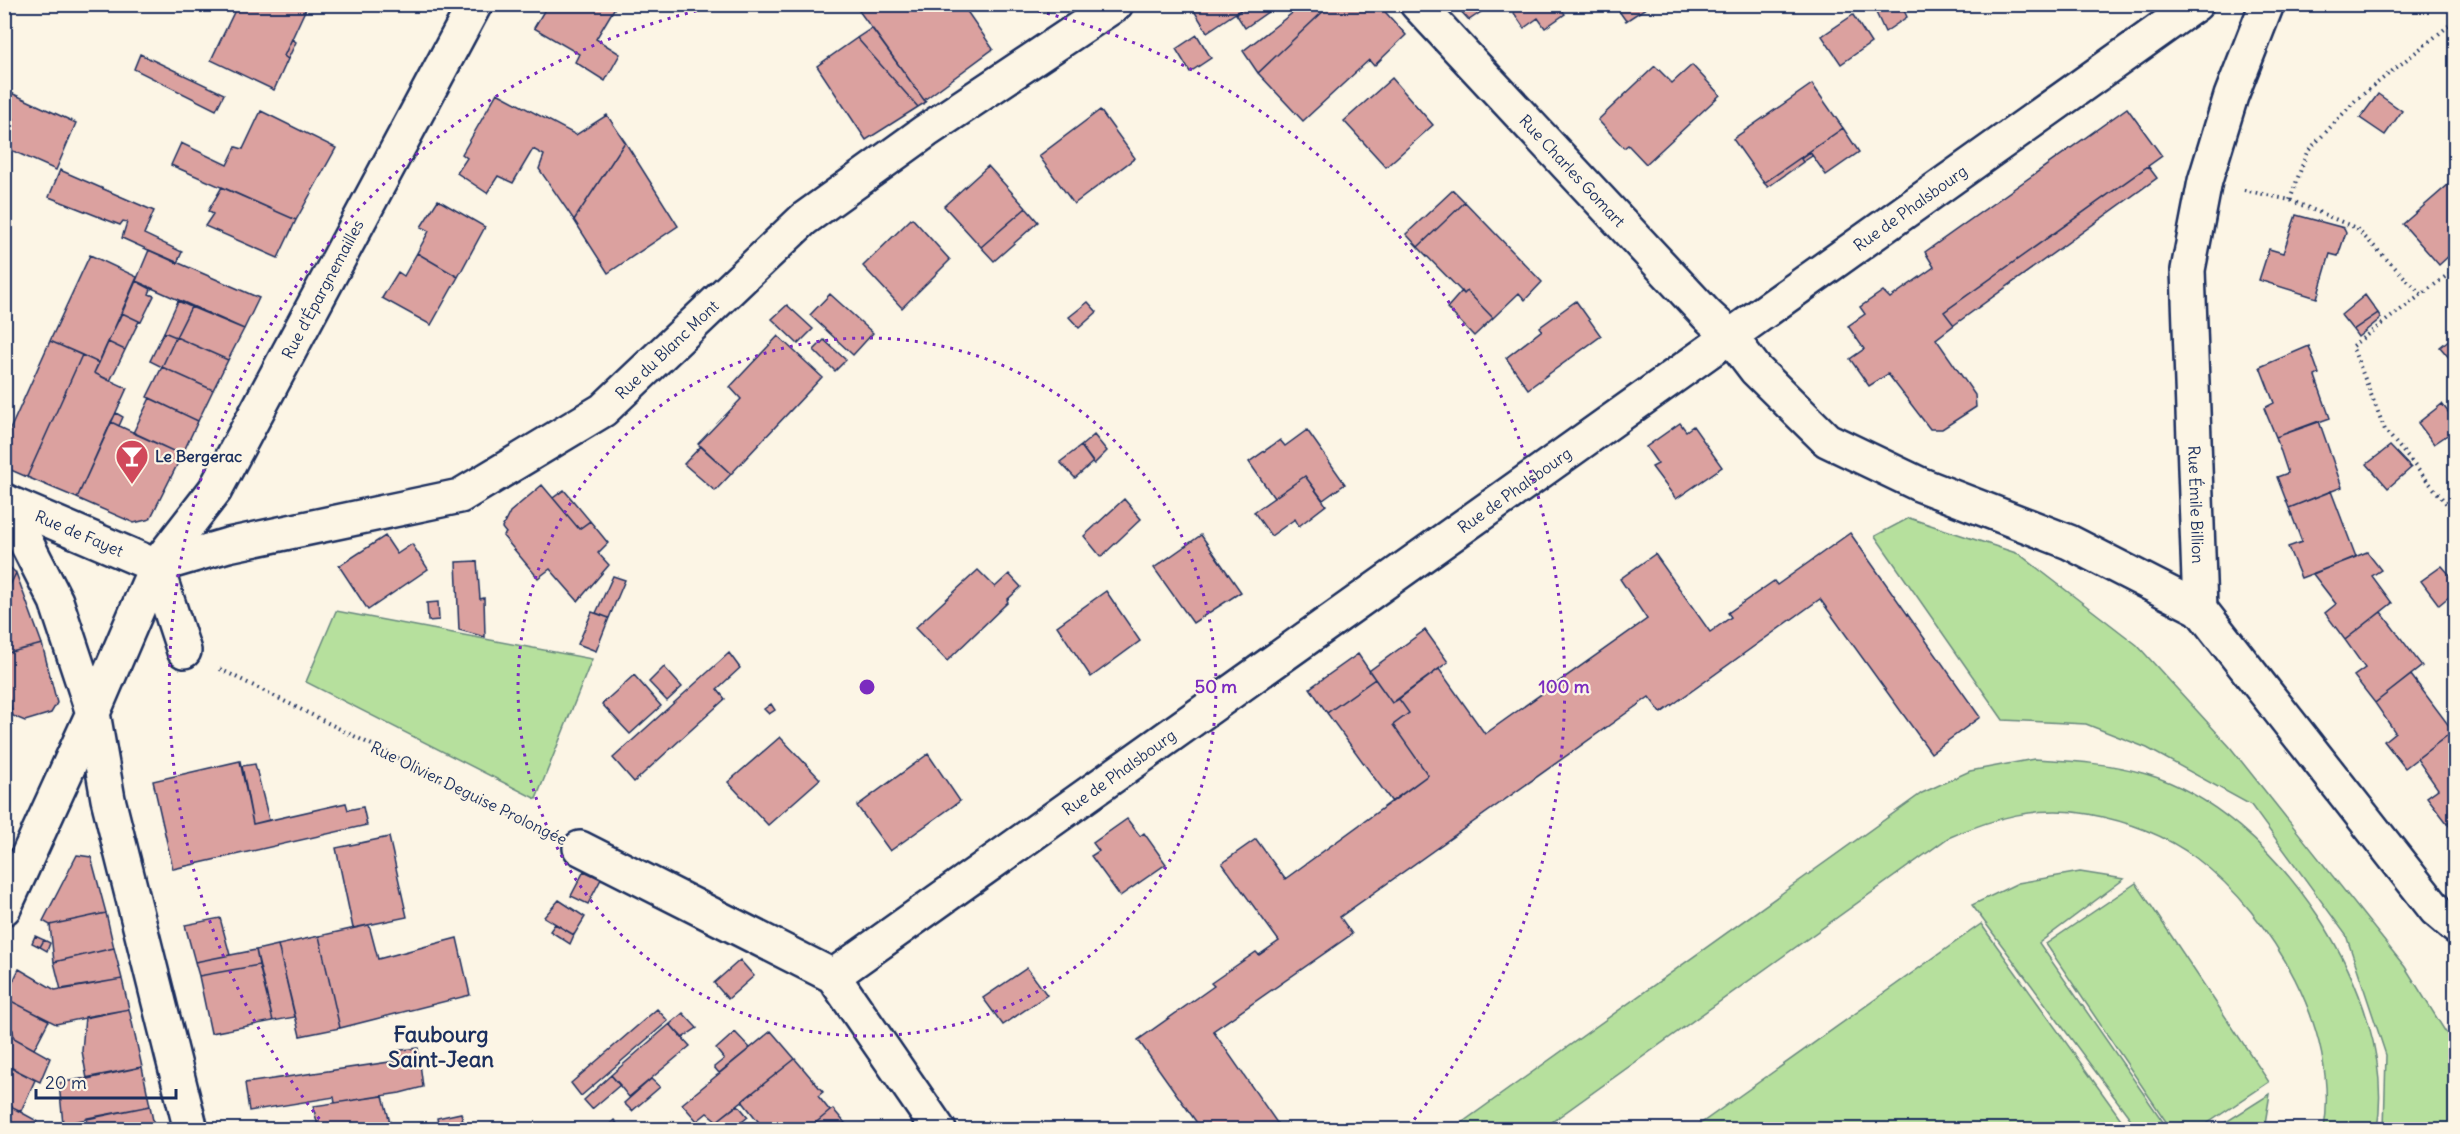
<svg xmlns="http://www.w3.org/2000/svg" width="2460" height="1134" font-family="Delius,sans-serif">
<rect width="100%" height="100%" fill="#fcf5e5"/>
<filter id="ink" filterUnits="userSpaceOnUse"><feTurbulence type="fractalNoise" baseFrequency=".0167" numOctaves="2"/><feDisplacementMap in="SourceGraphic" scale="12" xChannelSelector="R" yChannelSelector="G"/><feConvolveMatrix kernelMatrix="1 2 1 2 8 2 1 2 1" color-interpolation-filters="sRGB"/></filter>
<g filter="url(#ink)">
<path fill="#b6e09d" stroke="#68887e" stroke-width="1.5" d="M1909,518L2019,554L2137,645L2230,747L2405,967L2455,1047V1129H2384L2386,1055L2346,935L2251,805L2147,748L2086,724L2003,720L1875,536Z
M336,611L592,659L536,799L306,682Z
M2034,759C2072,761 2110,763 2146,774C2274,811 2399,996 2377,1129H2324C2340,1032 2273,916 2196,858C2165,835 2127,821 2088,814C2038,805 1993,818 1948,838L1542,1129H1453L1922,793L1970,771Z
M2080,872L2124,879L2039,943L2168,1129H2138L1972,905L2018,883Z
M2136,883L2269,1082L2199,1129H2171L2046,944Z
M1981,924L2128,1129H1693Z
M2270,1094L2264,1129H2215Z"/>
<path fill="#dba19f" stroke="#1b2f5e" stroke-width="1.5" d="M238,4H308L284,56L288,59L274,90L211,60Z
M548,4H617L596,39L620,54L605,81L575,62L579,54L534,28Z
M854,4H962L993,49L924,100Z
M1000,4H1013L1004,10Z
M1190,4H1249L1207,32Z
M1249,4H1279L1245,28L1236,14Z
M1304,4H1331L1258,73L1243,51Z
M1331,4H1378L1406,35L1374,66L1369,60L1303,121L1258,73Z
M1458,4H1493L1469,20L1456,6Z
M1512,4H1558L1565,14L1545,28L1538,18L1524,28L1510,7Z
M1614,4H1652L1626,21Z
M1872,4H1901L1907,17L1885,32Z
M1853,15L1871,43L1841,64L1822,36Z
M872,28L924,100L926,102L918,107L857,38Z
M1197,35L1211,58L1190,72L1176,49Z
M857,38L918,107L866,140L817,66Z
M292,39L296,42L288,59L284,56Z
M140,54L224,94L216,110L134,69Z
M1692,65L1720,95L1646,164L1628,145L1624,148L1598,120L1655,66L1672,83Z
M1392,78L1433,125L1386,167L1344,121Z
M1812,84L1843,128L1764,183L1733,139Z
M9,92L76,123L56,170L4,147V141L14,119L4,113V102Z
M497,93L576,135L607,115L625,142L574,220L539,169L544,155L533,149L513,183L498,176L487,193L457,173L467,158L462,154Z
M2378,94L2402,111L2385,135L2360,118Z
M2127,108L2162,156L1944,312L1954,325L1936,339L1975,395L1976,407L1942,429H1930L1888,374L1869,386L1850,359L1864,349L1848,326L1865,314L1860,307L1883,291L1890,298L1934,267L1925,252Z
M1100,110L1135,158L1074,204L1039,156Z
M261,111L336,148L296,220L171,165L181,143L227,165L236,147L243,149Z
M1843,128L1859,152L1826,175L1810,152L1801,159L1803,162L1768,187L1764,183Z
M625,142L678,226L608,273L574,220Z
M1810,152L1812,156L1803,162L1801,159Z
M988,166L1026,208L981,247L944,206Z
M2148,166L2157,178L1954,325L1944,312Z
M60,170L154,211L144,234L182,252L177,263L122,238L127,222L123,221L120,225L49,197Z
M2456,178V254L2452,253L2439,265L2403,224Z
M222,187L296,220L278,258L205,226L213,214L208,211Z
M1453,190L1465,202L1418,247L1406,234Z
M438,200L485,227L458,277L417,253L429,231L421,227Z
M1465,202L1542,282L1525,300L1519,293L1493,318L1467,291L1464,294L1418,247Z
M1026,208L1038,222L994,261L981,247Z
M2296,215L2344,228L2346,232L2338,256L2330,254L2317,298L2259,280L2269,249L2283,253Z
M912,218L950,260L902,308L863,266Z
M149,250L259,298L244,329L136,281Z
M417,253L458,277L431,325L382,298L398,272L404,276Z
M90,255L137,277L99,363L50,341Z
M136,281L151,289L149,294L154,296L141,322L122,313Z
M1462,291L1464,294L1467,291L1493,318L1474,336L1447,308Z
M830,294L873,333L853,355L810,315Z
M2365,295L2378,313L2353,330L2341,315Z
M178,301L191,307L176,337L164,332Z
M1576,301L1601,336L1528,389L1506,358L1542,330L1540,327Z
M1088,302L1097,312L1079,328L1069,317Z
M787,305L813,329L798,344L772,319Z
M191,307L244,329L228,360L176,337Z
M122,313L139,321L125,350L108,342Z
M2378,313L2381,318L2358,337L2353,330Z
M164,332L176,337L162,367L150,361Z
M2456,334V366L2440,347Z
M778,336L822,377L731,474L698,444L741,399L730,387Z
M176,337L228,360L213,390L162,367Z
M824,340L846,360L835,371L814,350Z
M50,341L82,355L27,477L4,467V443Z
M108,342L125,350L110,381L94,373Z
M2309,346L2319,374L2315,376L2330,418L2276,437L2264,408L2274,403L2260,367Z
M82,355L99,363L94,373L127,388L77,498L27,477Z
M162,367L213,390L198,421L147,397Z
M150,398L198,421L182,455L133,433Z
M2442,404L2456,422V429L2434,444L2418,423Z
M116,413L123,417L119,426L111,422Z
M2319,421L2342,487L2289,508L2277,477L2288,473L2276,437Z
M111,422L182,455L150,519L134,523L77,498Z
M1680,423L1686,431L1693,426L1722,467L1676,499L1652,467L1658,464L1646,447Z
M1307,430L1345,484L1323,500L1305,476L1274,498L1249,462L1280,440L1285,446Z
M1094,435L1107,451L1094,464L1081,446Z
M701,446L731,474L715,491L684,464Z
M1081,446L1093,462L1075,478L1060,462Z
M2390,446L2411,468L2388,488L2367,464Z
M1305,476L1326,505L1299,526L1295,519L1271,536L1254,512Z
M542,485L579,529L590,521L608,543L598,553L609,565L578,601L550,569L538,578L503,536L506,533L502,528L510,512Z
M564,490L590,521L579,529L553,498Z
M2331,491L2356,557L2301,578L2288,547L2302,542L2289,508Z
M1124,499L1141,519L1101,557L1084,536Z
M1850,533L1980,717L1931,753L1820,599L1661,713L1649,697L1340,917L1352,934L1213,1031L1282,1130H1202L1138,1040L1214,986L1211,983L1256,952L1259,955L1279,941L1222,863L1256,839L1285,879L1428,775L1393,725L1409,713L1399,699L1439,669L1485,734L1647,619L1620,579L1655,554L1710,632L1731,617L1728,613L1774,581L1777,585Z
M1201,535L1241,592L1193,623L1154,568Z
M385,536L397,554L412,544L428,569L368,610L339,566Z
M2367,552L2381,570L2372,576L2392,603L2345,640L2325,613L2336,604L2313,574Z
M477,561L480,599L484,598L485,637L459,630L456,562Z
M4,562L16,573L4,598Z
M2442,566L2456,582V591L2439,605L2421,581Z
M978,570L995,587L1009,574L1021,587L1007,600L1008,602L947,661L915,628Z
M16,573L42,644L4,654V598Z
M613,576L625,580L609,618L596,613Z
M1106,591L1140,641L1091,677L1057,626Z
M438,602L439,620L428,621L427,603Z
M592,612L609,618L596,651L578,644Z
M2381,612L2422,666L2375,703L2354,676L2365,668L2345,640Z
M1425,630L1448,662L1392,703L1369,671Z
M42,644L57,703L51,713L25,721L13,716L4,679V654Z
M729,653L740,668L717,689L725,699L634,782L613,758Z
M1358,654L1375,679L1327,713L1310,688Z
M664,667L682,687L667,701L649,682Z
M634,675L661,706L630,734L602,704Z
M2411,675L2453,731L2405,768L2384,741L2395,732L2375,703Z
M1375,679L1392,703L1399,699L1409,713L1393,725L1428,775L1392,802L1327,713Z
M771,704L775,710L769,714L764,709Z
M2453,731L2456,734V816L2447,823L2427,797L2438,789L2417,759Z
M780,737L820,779L768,825L728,782Z
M928,754L960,801L890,851L857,806Z
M240,761L253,824L346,803L348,810L363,807L367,825L173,869L153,781Z
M255,764L269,820L253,824L242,766Z
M2456,816V834L2447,823Z
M1127,819L1140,836L1144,833L1166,864L1120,896L1091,856L1099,851L1093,843Z
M389,837L407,917L353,928L336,848Z
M77,855L91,857L106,913L50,925L43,921Z
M584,871L601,879L588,904L571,896Z
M559,900L585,917L574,935L544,917Z
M106,913L114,948L54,962L50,925Z
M220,918L230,955L195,962L185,925Z
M555,924L574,935L570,944L550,931Z
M369,925L378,959L457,938L470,995L340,1028L319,936Z
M35,936L44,940L40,947L32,943Z
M319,936L340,1028L300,1036L278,945Z
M44,940L50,943L47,951L40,947Z
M278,945L295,1017L273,1021L256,950Z
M114,948L122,979L61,990L54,962Z
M256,950L259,965L199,976L195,962Z
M740,960L754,976L728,999L714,983Z
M259,965L273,1021L211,1033L199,976Z
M1027,968L1047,995L1003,1025L983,998Z
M19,969L55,990L122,979L129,1009L56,1024L5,998Z
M5,998L49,1020L34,1049L14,1038L13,1030L4,1025Z
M129,1009L142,1067L87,1079L82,1051L85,1017Z
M657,1009L668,1021L581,1096L571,1083Z
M683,1013L697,1028L682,1038L670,1024Z
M670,1024L690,1046L629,1097L611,1075Z
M4,1025L13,1030L14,1038L50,1058L40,1082L4,1064Z
M771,1031L795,1059L717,1121L707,1113L697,1121L682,1104Z
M735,1032L750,1048L719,1073L714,1067L724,1059L716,1049Z
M418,1048L423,1087L400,1093L335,1103L334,1097L249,1111L245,1083L396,1061L394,1051Z
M795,1059L823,1092L818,1096L830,1111L807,1130H765L742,1101Z
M4,1064L35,1080L21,1111L4,1103Z
M142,1067L150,1106L63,1124L59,1083Z
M611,1075L620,1085L592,1109L584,1100Z
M651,1079L660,1087L632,1111L624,1103Z
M383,1096L392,1130H319L313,1106Z
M4,1103L37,1121L31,1130H4Z
M738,1105L748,1117L732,1130H719L715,1124L717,1121Z
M150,1106L155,1130H88L87,1118Z
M833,1109L851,1130H807L830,1111Z
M461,1113L465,1130H439L437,1118Z
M614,1120L621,1128L619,1130H614L609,1125Z"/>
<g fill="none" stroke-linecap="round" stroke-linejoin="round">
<defs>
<g id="street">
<path id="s1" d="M1417,4L1707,315L1730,336L1756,370L1827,440L1919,484L2069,542L2200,609"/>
<path id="s2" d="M2267,4L2231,96L2205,181L2188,270L2200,609L2436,910L2456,927"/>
<path id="s3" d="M156,566L228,545L460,496L603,410L804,219L926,131L1116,4"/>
<path id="s4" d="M156,566L215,490L475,4"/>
<path d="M156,566L184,651"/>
<path d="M580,848L833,976L939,1130"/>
<path d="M4,908L93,713L56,601L5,501"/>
<path id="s5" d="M833,976L2196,4"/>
</g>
<g id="secondary">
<path id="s6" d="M4,501L156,566L93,713L108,799L191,1130"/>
</g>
</defs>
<use href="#street" stroke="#1b2f5e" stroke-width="38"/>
<use href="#secondary" stroke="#1b2f5e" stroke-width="38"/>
<path stroke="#1b2f5e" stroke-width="4" stroke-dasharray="1.5 4.5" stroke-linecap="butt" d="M2244,190L2290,200L2356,228L2421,294
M2290,200L2307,152L2356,100L2456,20
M2456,273L2449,274L2352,346L2385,430L2456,515
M220,669L544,831"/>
<use href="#street" stroke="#fcf5e5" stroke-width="33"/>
<use href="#secondary" stroke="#fcf5e5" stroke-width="33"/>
</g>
</g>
<g fill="none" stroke="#7b2cbf" stroke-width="3" stroke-dasharray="3 6">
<circle cx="867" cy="687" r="349"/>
<path d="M325 1126A697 697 0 0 1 722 5M1012 5A697 697 0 0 1 1409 1126"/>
</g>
<defs>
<symbol id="bar-pin" viewBox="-11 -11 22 30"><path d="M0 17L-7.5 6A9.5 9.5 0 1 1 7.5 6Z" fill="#d1495b" stroke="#fcf5e5"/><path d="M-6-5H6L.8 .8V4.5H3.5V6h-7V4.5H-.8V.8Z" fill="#fff"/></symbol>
</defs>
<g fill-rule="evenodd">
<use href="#bar-pin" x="113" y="437" width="38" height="52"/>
</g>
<g text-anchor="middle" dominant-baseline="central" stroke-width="4.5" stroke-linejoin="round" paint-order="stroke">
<g font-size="16" fill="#1b2f5e" stroke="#fcf5e5">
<text stroke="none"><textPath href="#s1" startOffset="228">Rue Charles Gomart</textPath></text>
<text stroke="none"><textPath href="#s5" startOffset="1323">Rue de Phalsbourg</textPath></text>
<text stroke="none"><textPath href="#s4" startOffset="324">Rue d'Épargnemailles</textPath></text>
<text stroke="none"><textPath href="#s3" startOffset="567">Rue du Blanc Mont</textPath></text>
<text stroke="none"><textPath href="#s5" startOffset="837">Rue de Phalsbourg</textPath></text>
<text stroke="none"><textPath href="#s2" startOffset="513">Rue Émile Billion</textPath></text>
<text stroke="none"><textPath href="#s6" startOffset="82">Rue de Fayet</textPath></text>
<text stroke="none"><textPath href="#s5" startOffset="351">Rue de Phalsbourg</textPath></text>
<text transform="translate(469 793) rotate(26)">Rue Olivier Deguise Prolongée</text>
</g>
<g font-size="16" font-weight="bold" fill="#1b2f5e" stroke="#fcf5e5" text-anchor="start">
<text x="155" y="456">Le Bergerac</text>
</g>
<g font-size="22" font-weight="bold" fill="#1b2f5e" stroke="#fcf5e5">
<text x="441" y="1034">Faubourg<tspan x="441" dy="25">Saint-Jean</tspan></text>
</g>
</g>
<circle cx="867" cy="687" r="9" fill="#7b2cbf" stroke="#fcf5e5" stroke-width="3"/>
<g font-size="18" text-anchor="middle" font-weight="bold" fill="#7b2cbf" stroke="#fcf5e5" stroke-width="4.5" stroke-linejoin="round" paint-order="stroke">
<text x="1216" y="693">50 m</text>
<text x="1564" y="693">100 m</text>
</g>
<rect width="2460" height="1134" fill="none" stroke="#fcf5e5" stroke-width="24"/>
<rect x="12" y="12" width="2436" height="1110" fill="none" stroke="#1b2f5e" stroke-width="2" filter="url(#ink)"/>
<path d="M36 1089v9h140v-9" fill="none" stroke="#1b2f5e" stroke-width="3"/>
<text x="45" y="1089" font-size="18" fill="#1b2f5e" stroke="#fcf5e5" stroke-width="4.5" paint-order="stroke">20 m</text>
</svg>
